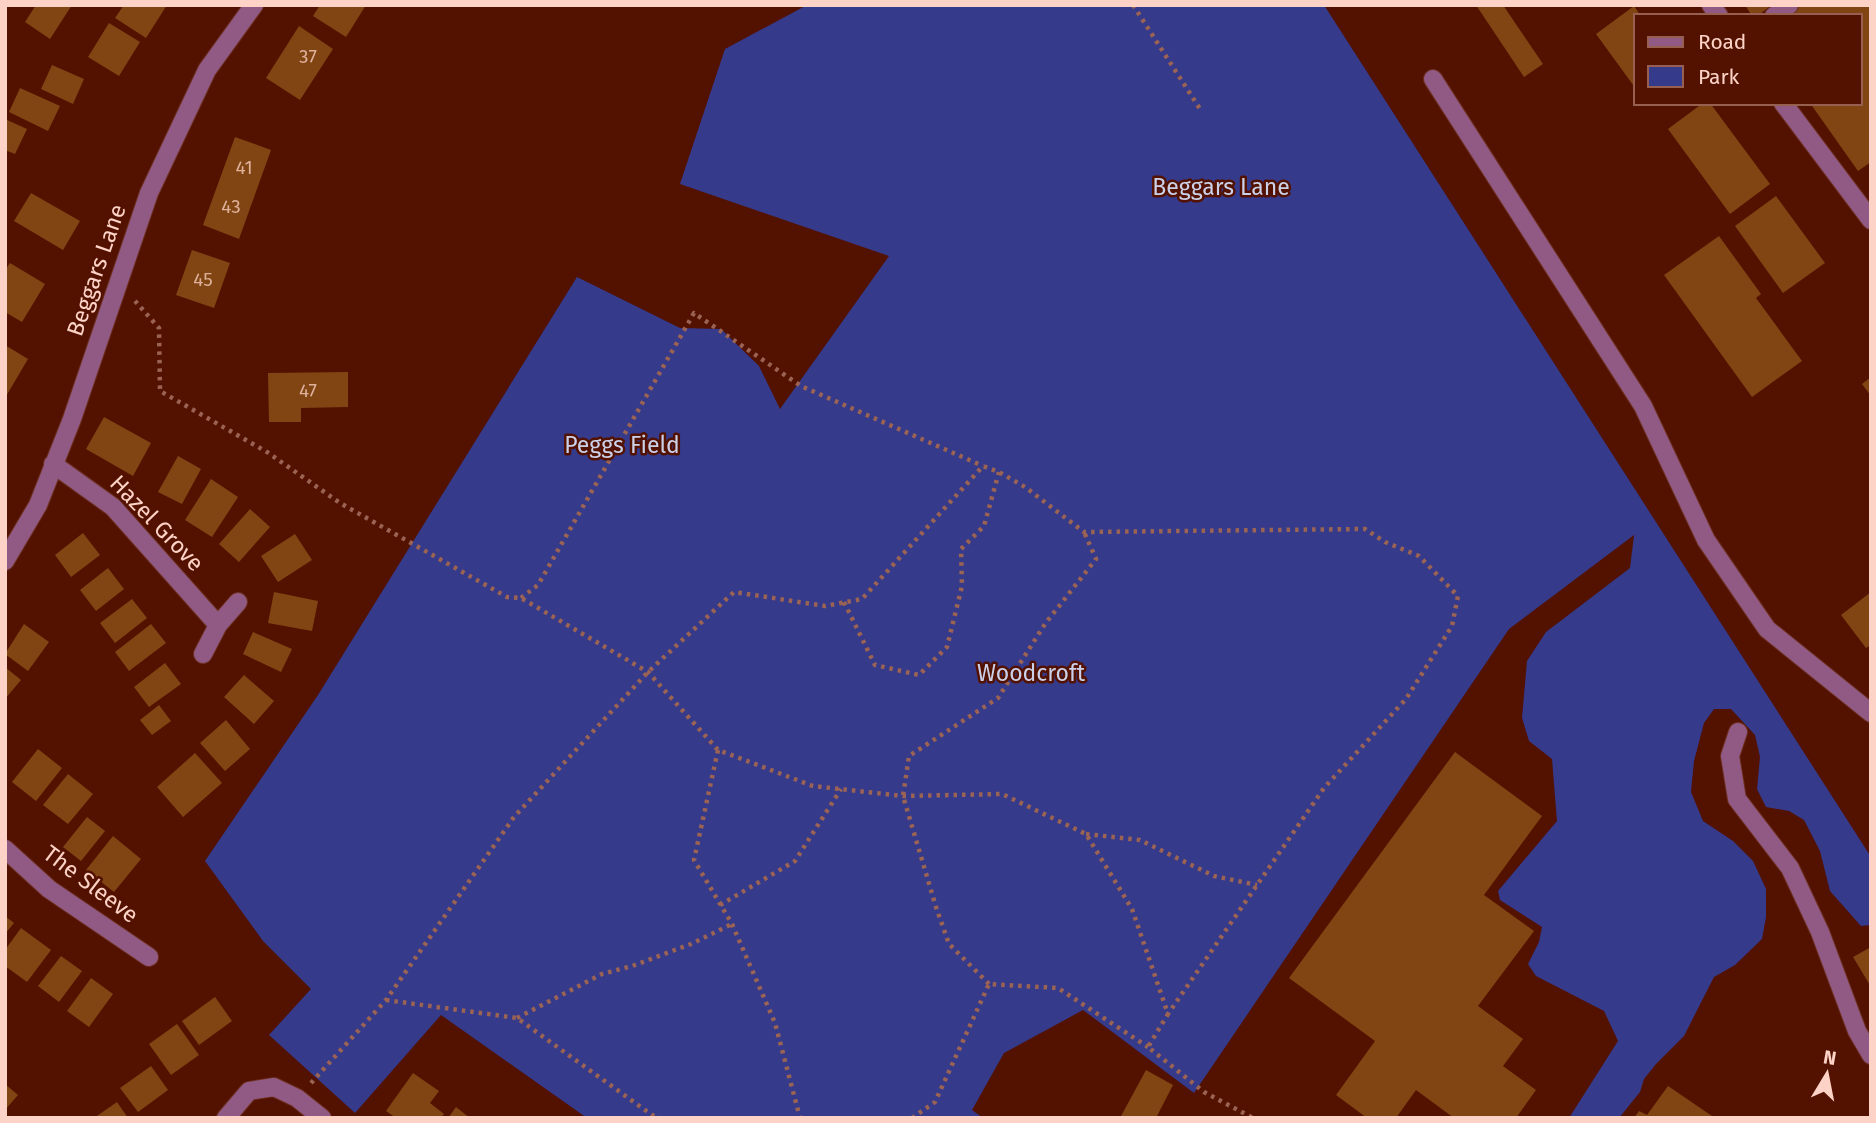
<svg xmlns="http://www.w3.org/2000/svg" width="1876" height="1123" font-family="'Fira Sans',sans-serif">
<rect width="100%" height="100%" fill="#531100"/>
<path fill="#353a8b" d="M807,5H1324L1871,857V925L1861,926L1830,891L1820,851L1804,820L1789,811L1766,807L1757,789L1760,757L1755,735L1731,709H1714L1704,723L1694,761L1691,792L1703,821L1733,841L1753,861L1766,889V917L1762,939L1735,965L1714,977L1684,1036L1656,1064L1644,1079L1640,1092L1619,1118H1569L1618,1041L1604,1011L1536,976L1528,964L1539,942L1542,927L1500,900L1498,891L1557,821L1552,759L1529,741L1522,718L1527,661L1546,632L1630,568L1634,535L1509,629L1194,1093L1083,1010L1004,1053L972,1110L983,1118H587L441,1015L355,1113L269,1035L311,989L263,941L205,861L318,695L577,277L680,328L721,329L759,366L780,409L889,256L680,184L725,49Z"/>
<path fill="#804513" d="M36,5H72L50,39L25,22Z
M124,5H167L146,38L115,18Z
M320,5H366L346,37L313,16Z
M1476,5H1503L1543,64L1524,77Z
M1745,5H1772L1757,16H1752Z
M1800,5H1871V162L1858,171L1810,103H1860V16H1785Z
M1634,6L1641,16H1636V89L1596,34Z
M109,23L140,42L119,76L88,57Z
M299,26L333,49L300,100L266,78Z
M52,65L84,79L73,104L41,89Z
M20,88L60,106L48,131L9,112Z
M1703,103H1710L1770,184L1730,214L1668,129Z
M5,119L27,129L15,154L5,150Z
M235,137L271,150L239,239L203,225Z
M31,193L80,221L63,250L14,221Z
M1776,196L1825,263L1783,293L1735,226Z
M1719,236L1761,294L1756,298L1802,361L1752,397L1664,275Z
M192,250L230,263L214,308L176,295Z
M10,263L45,284L22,322L5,312V270Z
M5,345L28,359L5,398Z
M348,372V407L301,408V422H269L268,373Z
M1871,377V396L1862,384Z
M104,417L151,443L133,476L86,449Z
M178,456L201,469L182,504L158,492Z
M211,479L238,497L212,537L185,520Z
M250,509L270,527L239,562L219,544Z
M83,533L100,555L71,577L55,555Z
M295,534L312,560L278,582L261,556Z
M108,568L124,589L96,611L80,590Z
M274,592L318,601L312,631L268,623Z
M1871,592V645L1866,648L1841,615Z
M132,599L147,618L115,643L100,623Z
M24,624L49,642L28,671L5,654Z
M151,624L166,643L129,671L115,652Z
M253,632L292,649L281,672L243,654Z
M165,663L181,684L149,707L134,687Z
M5,667L21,680L5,699Z
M244,675L274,701L254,724L224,697Z
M159,705L171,721L152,735L140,720Z
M226,720L250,749L225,771L200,743Z
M38,749L62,768L36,801L12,782Z
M1455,752L1542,816L1484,895L1534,931L1478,1006L1523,1039L1503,1066L1536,1090L1516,1118H1454L1416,1090L1396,1118H1367L1336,1095L1375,1041L1289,978Z
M195,753L222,783L183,817L157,787Z
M68,774L93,794L68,824L43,805Z
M87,817L105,831L81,861L63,847Z
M113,836L141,859L114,892L86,870Z
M5,916L14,923L5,934Z
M21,928L51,950L27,982L5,966V950Z
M1871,947V987L1853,957Z
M61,956L82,971L59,1002L38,986Z
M91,978L113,994L89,1027L67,1011Z
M215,997L232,1021L199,1045L182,1021Z
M177,1024L199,1055L171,1075L149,1044Z
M151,1066L168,1090L138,1112L120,1088Z
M1146,1070L1173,1085L1156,1118H1120Z
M413,1073L439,1091L430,1103L444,1114L441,1118H396L386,1111Z
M5,1084L18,1095L5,1110Z
M1668,1086L1715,1118H1634L1639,1111L1647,1115Z
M117,1102L128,1118H94Z
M456,1107L470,1118H448Z"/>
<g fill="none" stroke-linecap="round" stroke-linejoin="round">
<defs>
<path id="minor" d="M1711,5L1719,16
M1774,16L1789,5
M1433,79L1643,406L1706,540L1767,629L1871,713
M1783,103L1871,220
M53,464L113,507L218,625
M5,561L38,505L72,419L149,193L207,70L254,5
M203,654L218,625L238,602
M1738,732L1730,756L1737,799L1790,868L1820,932L1857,1031L1871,1055
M5,849L49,889L149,957
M226,1118L249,1091L274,1087L297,1098L322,1118"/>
</defs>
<use href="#minor" stroke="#6e3020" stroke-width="20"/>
<path stroke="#9b6354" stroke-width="4.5" stroke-dasharray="3.5 5" stroke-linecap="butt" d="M1133,5L1202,112
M135,301L159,328L160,391L267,452L340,503L507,597L521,598L648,672L718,750L813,786L903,796L1002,794L1086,834L1132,909L1168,1014L1148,1047L1204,1092L1253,1118
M521,598L538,585L694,313L801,386L983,466
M844,602L875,665L919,675L947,647L962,586L961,549L984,526L999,472
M718,750L694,860L732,924L775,1023L800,1118
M1086,834L1140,840L1214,876L1257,885
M720,905L795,861L841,789
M989,984L949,944L936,907L903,796L909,756L998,698L1045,624L1096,559L1084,532
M386,1000L517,1018L652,1115L660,1118
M517,1018L602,974L632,966L691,944L732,924
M311,1083L386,1000L514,817L648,672L734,592L825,606L862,599L983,466L999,472L1025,487L1084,532L1365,529L1385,542L1419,556L1458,596L1452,626L1406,699L1324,788L1168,1014
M912,1118L935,1102L989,984L1058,988L1148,1047"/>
<use href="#minor" stroke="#905a84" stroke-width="18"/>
</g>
<g text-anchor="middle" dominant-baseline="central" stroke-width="5" stroke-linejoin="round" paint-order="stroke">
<g font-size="19" fill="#deb09a">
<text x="308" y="56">37</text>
<text x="244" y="167">41</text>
<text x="231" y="206">43</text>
<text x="203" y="279">45</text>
<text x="308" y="390">47</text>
</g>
<g font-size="23" fill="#ccd1ea" stroke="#531100">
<text x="1221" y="187">Beggars Lane</text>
<text x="622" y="445">Peggs Field</text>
<text x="1031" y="673">Woodcroft</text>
</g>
<g font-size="23" fill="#fdd3c7" stroke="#531100">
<text transform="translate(96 270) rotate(-71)">Beggars Lane</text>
<text transform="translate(157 523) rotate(46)">Hazel Grove</text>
<text transform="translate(91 884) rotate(37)">The Sleeve</text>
</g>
</g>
<rect width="1876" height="1123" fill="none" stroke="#fdd3c7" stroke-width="14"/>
<rect x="1634" y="14" width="228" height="91" fill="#531100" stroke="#975f50" stroke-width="2"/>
<rect x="1648" y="37" width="35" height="10" fill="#905a84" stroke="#975f50" stroke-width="2"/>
<text x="1698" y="49" font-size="21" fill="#fdd3c7">Road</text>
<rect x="1648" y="66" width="35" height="21" fill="#353a8b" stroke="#975f50" stroke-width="2"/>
<text x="1698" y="84" font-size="21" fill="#fdd3c7">Park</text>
<g transform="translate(1827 1074) rotate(10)" stroke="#531100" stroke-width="5" paint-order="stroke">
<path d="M0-5L12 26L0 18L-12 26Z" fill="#fdd3c7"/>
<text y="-10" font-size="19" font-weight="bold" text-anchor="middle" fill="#fdd3c7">N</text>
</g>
</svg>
